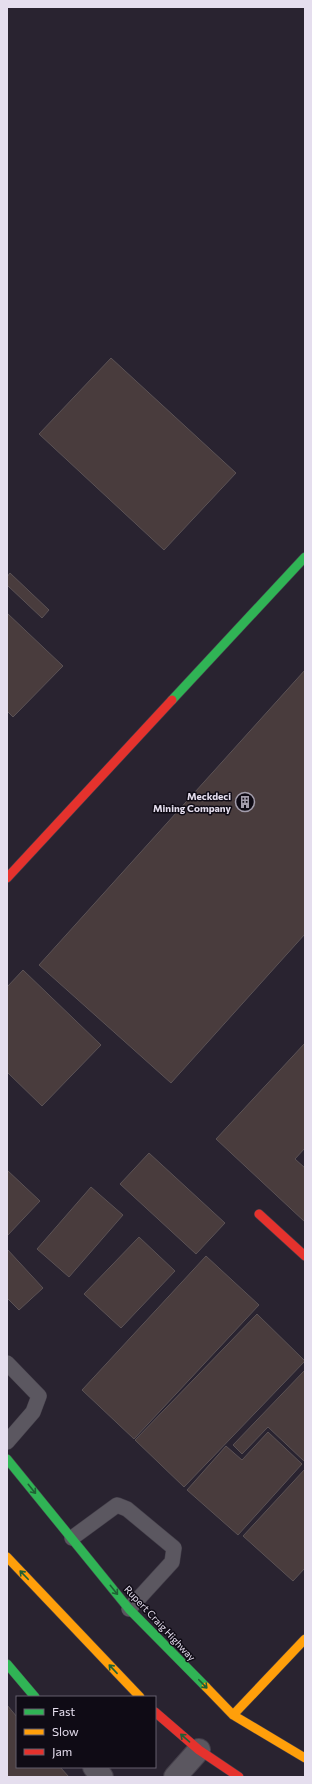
<svg xmlns="http://www.w3.org/2000/svg" width="312" height="1784" font-family="Commissioner,sans-serif">
<rect width="100%" height="100%" fill="#292330"/>
<path fill="#493c3d" stroke="#5b5255" d="M111,358L236,473L164,550L39,434Z
M10,573L49,610L42,618L7,585V577Z
M7,613L63,666L13,717L7,711Z
M305,670V934L171,1083L39,965Z
M23,970L101,1045L42,1106L7,1072V987Z
M305,1043V1148L295,1159L305,1168V1222L216,1139Z
M149,1153L225,1223L196,1254L120,1184Z
M7,1170L40,1201L7,1236Z
M91,1187L123,1215L69,1277L37,1249Z
M139,1237L175,1271L121,1328L84,1294Z
M7,1249L43,1288L19,1310L7,1298Z
M206,1256L259,1305L134,1439L82,1390Z
M257,1314L305,1361L184,1487L135,1440Z
M305,1370V1462L268,1427L242,1454L233,1445Z
M268,1432L302,1464L238,1535L187,1490L226,1446L242,1460Z
M305,1469V1568L293,1581L243,1536Z
M7,1705L17,1717V1767H60L69,1777H7Z"/>
<g fill="none" stroke-linecap="round" stroke-linejoin="round">
<defs>
<path id="lane" d="M7,1363L39,1396L33,1412L7,1442
M72,1538L117,1505L127,1509L174,1548L172,1562L129,1609"/>
<path id="street" d="M94,1767L102,1777
M175,1777L199,1750"/>
<path id="fast" d="M172,700L305,557
M7,1459L129,1609L206,1687
M7,1664L35,1697"/>
<path id="slow" d="M7,1557L140,1697
M206,1687L233,1715L305,1758
M233,1715L305,1639"/>
<path id="jam" d="M7,878L172,700
M259,1214L305,1256
M155,1712L199,1750L239,1777"/>
</defs>
<use href="#lane" stroke="#443f4a" stroke-width="16"/>
<use href="#street" stroke="#443f4a" stroke-width="24"/>
<use href="#fast" stroke="#443f4a" stroke-width="10"/>
<use href="#slow" stroke="#443f4a" stroke-width="10"/>
<use href="#jam" stroke="#443f4a" stroke-width="10"/>
<use href="#lane" stroke="#5b5760" stroke-width="15"/>
<use href="#street" stroke="#5b5760" stroke-width="22"/>
<use href="#fast" stroke="#30b455" stroke-width="9"/>
<use href="#slow" stroke="#ff9f0a" stroke-width="9"/>
<use href="#jam" stroke="#e5322d" stroke-width="9"/>
</g>
<defs><path id="oneway-shaft" d="M-6 0H5M1.5-3L5.5 0L1.5 3" fill="none" stroke-width="1.6" stroke-linecap="round" stroke-linejoin="round"/></defs>
<g stroke="#206035">
<use href="#oneway-shaft" transform="translate(32 1489) rotate(51)"/>
<use href="#oneway-shaft" transform="translate(24 1575) rotate(-134)"/>
<use href="#oneway-shaft" transform="translate(114 1590) rotate(51)"/>
<use href="#oneway-shaft" transform="translate(113 1669) rotate(-133)"/>
<use href="#oneway-shaft" transform="translate(203 1684) rotate(46)"/>
<use href="#oneway-shaft" transform="translate(185 1738) rotate(-139)"/>
</g>
<defs>
<symbol id="building-ring" viewBox="-11 -11 22 22"><circle r="9.5" fill="#0f0b15" stroke="#a39dac" stroke-width="1.5"/><path d="M-4-6H4V6H1V3H-1V6H-4ZM-2.5-4.3h1.7v1.8h-1.7ZM.8-4.3h1.7v1.8H.8ZM-2.5-1h1.7V.8h-1.7ZM.8-1h1.7V.8H.8Z" fill="#a39dac"/></symbol>
</defs>
<g fill-rule="evenodd">
<use href="#building-ring" x="234" y="791" width="22" height="22"/>
</g>
<g text-anchor="middle" dominant-baseline="central" stroke-width="3" stroke-linejoin="round" paint-order="stroke">
<g font-size="10" font-weight="bold" fill="#e5deee" stroke="#0f0b15" text-anchor="end">
<text x="231" y="796">Meckdeci<tspan x="231" dy="12">Mining Company</tspan></text>
</g>
<g font-size="10" fill="#e5deee" stroke="#0f0b15">
<text transform="translate(160 1623) rotate(47)">Rupert Craig Highway</text>
</g>
</g>
<rect width="312" height="1784" fill="none" stroke="#e5deee" stroke-width="16"/>
<rect x="16" y="1696" width="140" height="72" fill="#0f0b15" stroke="#655f6c"/>
<rect x="24" y="1709" width="20" height="6" fill="#30b455" stroke="#655f6c"/>
<text x="52" y="1716" font-size="12" fill="#e5deee">Fast</text>
<rect x="24" y="1729" width="20" height="6" fill="#ff9f0a" stroke="#655f6c"/>
<text x="52" y="1736" font-size="12" fill="#e5deee">Slow</text>
<rect x="24" y="1749" width="20" height="6" fill="#e5322d" stroke="#655f6c"/>
<text x="52" y="1756" font-size="12" fill="#e5deee">Jam</text>
</svg>
